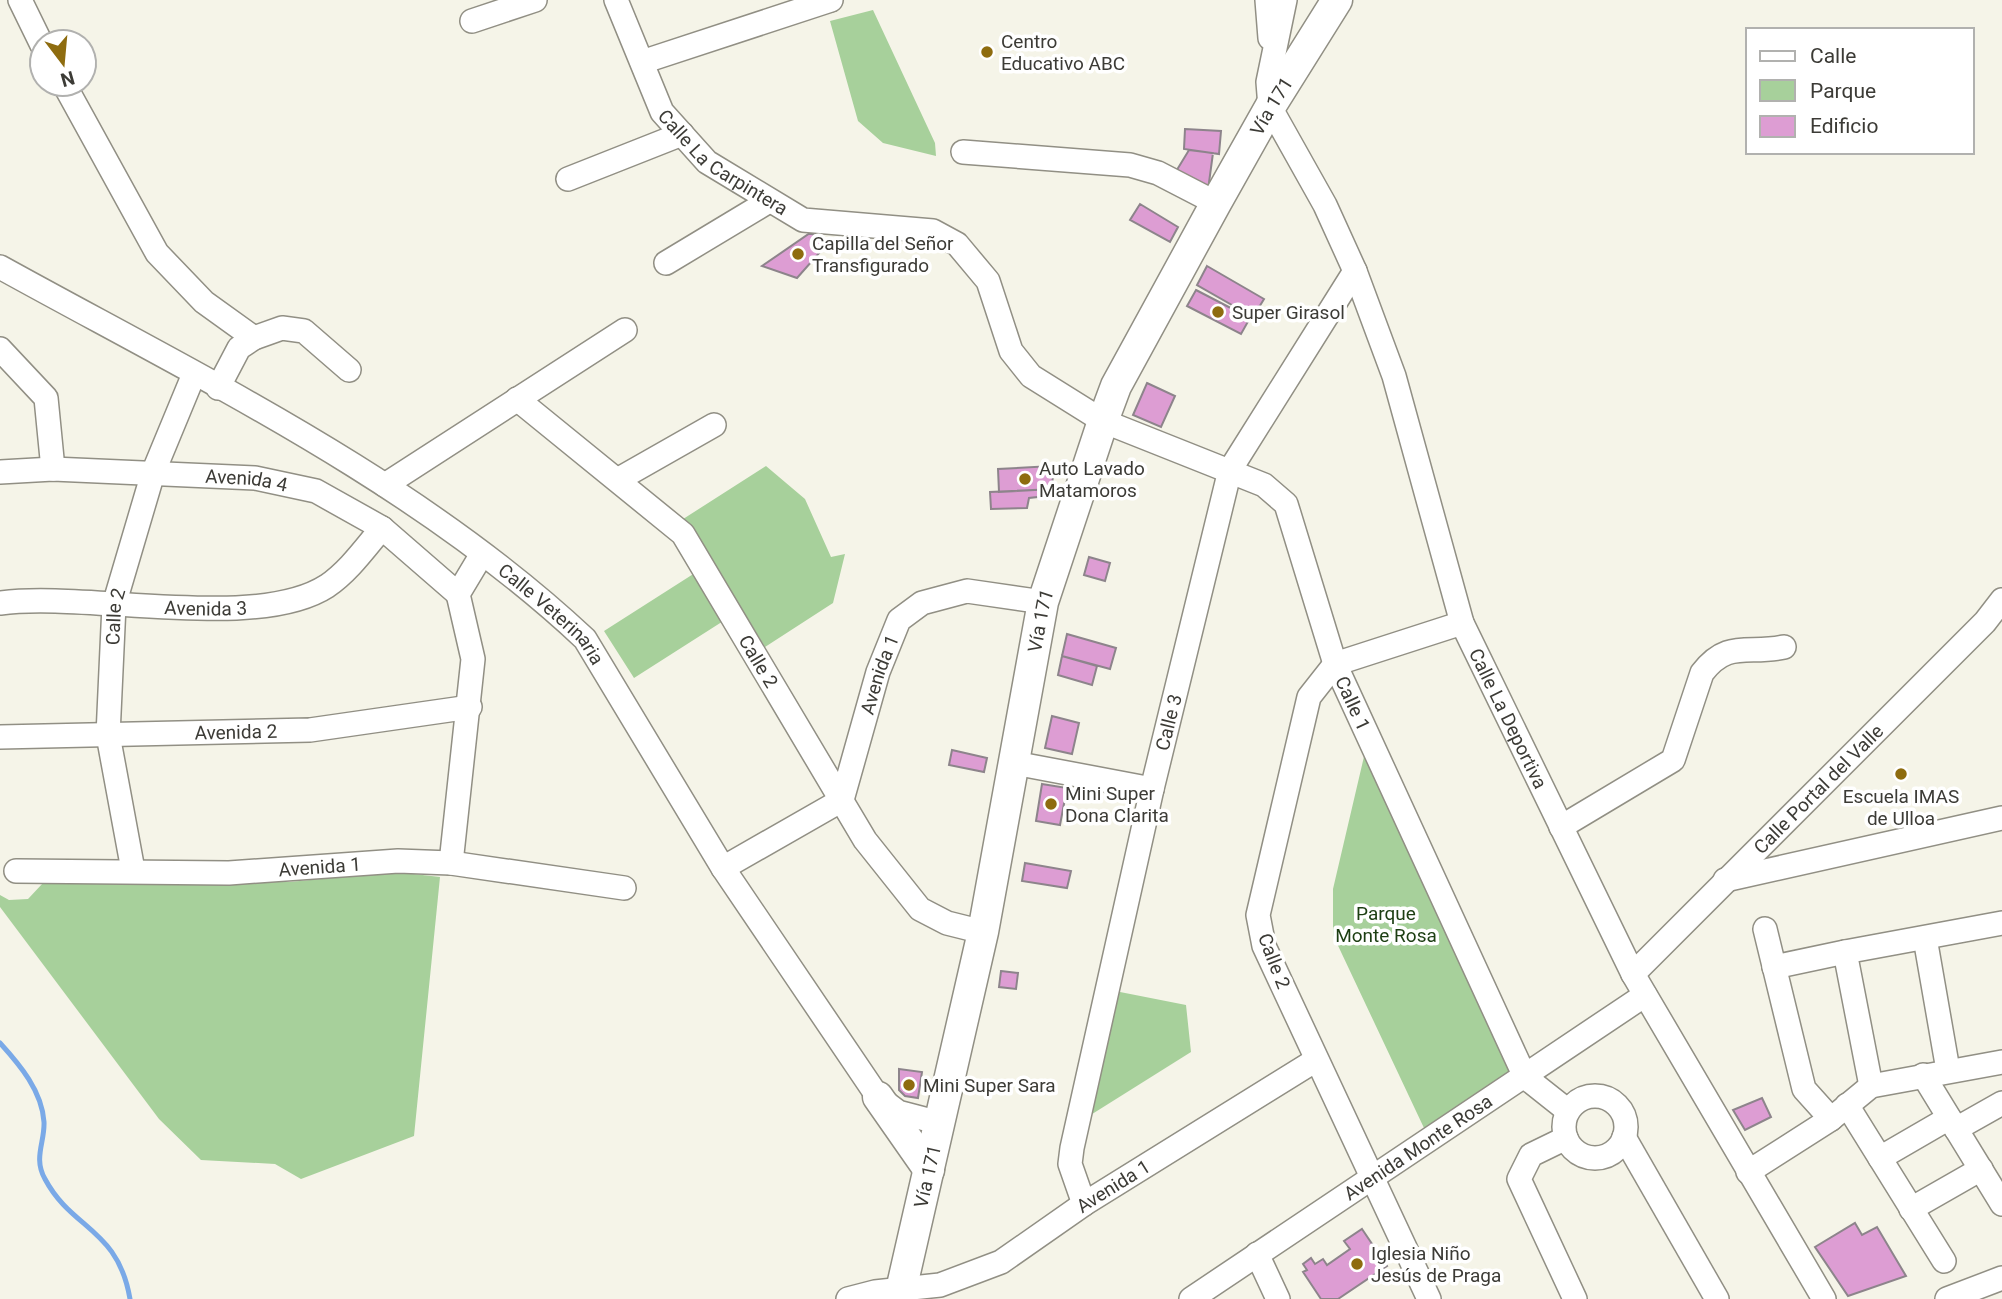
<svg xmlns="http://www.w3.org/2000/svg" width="2002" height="1299" font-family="Roboto,sans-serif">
<rect width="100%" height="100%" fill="#f5f4e8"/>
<path fill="#a7d09b" d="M873,10L935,143L936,156L883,143L858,121L830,21Z
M766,466L805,499L831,557L845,554L833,603L765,647L704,547L680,521Z
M698,571L728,618L634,678L604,631Z
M1366,748L1510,1071L1424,1128L1333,935V889Z
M396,872L440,877L414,1136L301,1179L275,1164L201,1160L159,1119L0,907V895L9,900L28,899L43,883L289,882Z
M1115,991L1186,1005L1191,1052L1089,1116Z"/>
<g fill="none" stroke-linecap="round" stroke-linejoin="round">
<path stroke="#7aa9e7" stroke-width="5" d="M0,1043C20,1065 42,1091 44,1122C45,1142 33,1158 45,1179C72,1230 118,1228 130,1299"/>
</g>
<path fill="#dd9dd3" stroke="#8d848b" stroke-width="2" d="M1185,129L1221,131L1219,154L1184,149Z
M1189,150L1213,153L1208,190L1175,173Z
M1140,204L1178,227L1170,242L1130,220Z
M810,233L828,243L797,278L762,266Z
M1207,266L1264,299L1253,317L1197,285Z
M1196,290L1250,318L1241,334L1187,306Z
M1147,383L1175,396L1161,427L1133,415Z
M1052,466L1053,489L999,492L998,469Z
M1053,489L1047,496L1029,498L1027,508L991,509L990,492Z
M1089,557L1110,563L1105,581L1084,575Z
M1067,634L1116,648L1110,669L1062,656Z
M1062,656L1097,666L1092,685L1058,675Z
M1052,716L1079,723L1072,754L1045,748Z
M952,750L987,758L984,772L949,765Z
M1042,784L1067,788L1060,825L1036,821Z
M1025,863L1071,871L1067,888L1022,881Z
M1001,971L1018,973L1016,989L999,987Z
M899,1069L922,1072L918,1098L905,1096L899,1090Z
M1762,1098L1771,1117L1745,1130L1733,1110Z
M1855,1223L1862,1235L1877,1227L1906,1276L1848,1296L1815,1247Z
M1362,1229L1387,1266L1338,1299H1321L1303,1272L1307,1270L1303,1264L1311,1258L1315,1264L1323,1259L1327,1265L1350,1249L1344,1241Z"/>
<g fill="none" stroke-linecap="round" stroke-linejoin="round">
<defs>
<g id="minor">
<path d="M20,0L42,45"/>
<path id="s1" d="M616,0L662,112L707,162L803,220L933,231L957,244L988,281L1011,351L1031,376L1103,421L1264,485L1286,504L1335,664L1525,1077L1568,1111"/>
<path d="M1267,0L1270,38"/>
<path id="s2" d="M1285,0L1268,82L1270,107L1325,205L1355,271L1394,376L1462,623L1633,974L1824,1299"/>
<path d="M472,21L535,0"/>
<path d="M642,62L831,0"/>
<path d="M64,84L157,253L204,302L254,338"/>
<path d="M963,152L1130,165L1158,173L1216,203"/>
<path d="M568,179L682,134"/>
<path d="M666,263L769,201"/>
<path id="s3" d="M0,267C199,377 418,482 585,639L723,868L878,1097L898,1112L940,1123"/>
<path d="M0,349L46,398L53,469"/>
<path d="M218,388L239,348L254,338L282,328L304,331L349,370"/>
<path id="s4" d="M517,399L683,534L865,840L920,909L947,923L983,932"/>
<path id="s5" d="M0,472L53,469L255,478L316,491L382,528L458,594"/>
<path d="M619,479L714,425"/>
<path d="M385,485L625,330"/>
<path id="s6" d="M0,603C86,591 256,632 327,586C349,571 365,548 382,528"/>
<path id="s7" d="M0,737L310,730L470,707"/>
<path d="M1014,763L1152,789"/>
<path d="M1561,827L1673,760L1702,673C1728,639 1748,655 1784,647"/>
<path d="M451,863L473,659L458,594L482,554"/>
<path id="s8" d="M723,868L842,800L878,672L899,620L922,603L967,591L1043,602"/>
<path id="s9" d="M133,870L108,735L114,605L153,473L194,374"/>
<path id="s10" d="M16,871L229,873L398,861L451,863L624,888"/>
<path d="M1725,880L2002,818"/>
<path d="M1765,929L1804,1089L1831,1119"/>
<path d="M1925,938L1948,1070"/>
<path d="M1774,967L1845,952"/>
<path id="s11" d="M1633,974L1985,622L2002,600"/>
<path d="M1923,1075L2002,1204"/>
<path d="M1871,1086L1845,952L2002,923"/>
<circle cx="1595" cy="1127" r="31"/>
<path d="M1847,1105L1944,1261"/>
<path d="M1956,1129L2002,1103"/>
<path d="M1624,1137L1717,1299"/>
<path d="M1566,1138L1531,1155L1519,1179L1575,1299"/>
<path d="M1880,1158L1949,1118"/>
<path d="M1748,1172L1831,1119L1871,1086L2002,1062"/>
<path id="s12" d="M1084,1204L1070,1164L1072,1148L1152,789L1230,470L1355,271"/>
<path d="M1911,1209L1981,1169"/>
<path d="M1257,1254L1278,1299"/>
<path id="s13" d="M848,1299L875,1292L940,1285L1001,1262L1084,1204L1316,1060"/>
<path id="s14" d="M1191,1299L1645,995"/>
<path d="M1429,1299L1264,946L1258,915L1309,697L1335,664L1462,623"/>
<path d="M1947,1299L2002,1278"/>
</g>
<g id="major">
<path d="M878,1097L929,1170"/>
<path id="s15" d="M899,1299L983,932L1043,602L1103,421L1116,386L1216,203L1270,107L1337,0"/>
</g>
</defs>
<use href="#minor" stroke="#918f84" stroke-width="26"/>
<use href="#major" stroke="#918f84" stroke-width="33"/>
<use href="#minor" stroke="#fff" stroke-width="23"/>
<use href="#major" stroke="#fff" stroke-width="30"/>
</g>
<g fill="#8e6c0f" stroke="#fff" stroke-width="2.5">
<circle cx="987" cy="52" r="7"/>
<circle cx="798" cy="254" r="7"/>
<circle cx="1218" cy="312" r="7"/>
<circle cx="1025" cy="479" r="7"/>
<circle cx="1901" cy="774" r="7"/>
<circle cx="1051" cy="804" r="7"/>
<circle cx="909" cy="1085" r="7"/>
<circle cx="1357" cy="1264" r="7"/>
</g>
<g text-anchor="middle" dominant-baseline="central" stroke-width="7" stroke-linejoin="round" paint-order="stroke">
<g font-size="19" fill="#3c3b36" stroke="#fff" text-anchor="start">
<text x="1001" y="41">Centro<tspan x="1001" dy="22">Educativo ABC</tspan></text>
<text x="812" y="243">Capilla del Señor<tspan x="812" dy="22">Transfigurado</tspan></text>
<text x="1232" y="312">Super Girasol</text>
<text x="1039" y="468">Auto Lavado<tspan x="1039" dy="22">Matamoros</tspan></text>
<text x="1065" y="793">Mini Super<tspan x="1065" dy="22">Dona Clarita</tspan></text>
<text x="1901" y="796" text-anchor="middle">Escuela IMAS<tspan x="1901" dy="22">de Ulloa</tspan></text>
<text x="923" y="1085">Mini Super Sara</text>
<text x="1371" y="1253">Iglesia Niño<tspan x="1371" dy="22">Jesús de Praga</tspan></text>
</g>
<g font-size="19" fill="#3c3b36" stroke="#fff">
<text stroke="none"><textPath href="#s15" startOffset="1260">Vía 171</textPath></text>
<text stroke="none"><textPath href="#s1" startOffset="201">Calle La Carpintera</textPath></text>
<text stroke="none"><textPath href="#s5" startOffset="247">Avenida 4</textPath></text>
<text stroke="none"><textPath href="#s6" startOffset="206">Avenida 3</textPath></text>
<text stroke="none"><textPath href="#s9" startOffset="256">Calle 2</textPath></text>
<text stroke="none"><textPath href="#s3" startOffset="654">Calle Veterinaria</textPath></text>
<text stroke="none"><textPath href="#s15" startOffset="693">Vía 171</textPath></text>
<text stroke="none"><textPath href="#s4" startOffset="362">Calle 2</textPath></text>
<text stroke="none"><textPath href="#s8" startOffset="268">Avenida 1</textPath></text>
<text stroke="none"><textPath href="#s1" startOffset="1110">Calle 1</textPath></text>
<text stroke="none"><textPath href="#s2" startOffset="768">Calle La Deportiva</textPath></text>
<text stroke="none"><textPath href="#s12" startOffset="495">Calle 3</textPath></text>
<text stroke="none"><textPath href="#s7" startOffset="236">Avenida 2</textPath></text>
<text stroke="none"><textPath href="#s11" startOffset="262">Calle Portal del Valle</textPath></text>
<text stroke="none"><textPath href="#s10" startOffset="304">Avenida 1</textPath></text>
<text transform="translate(1274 961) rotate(69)">Calle 2</text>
<text stroke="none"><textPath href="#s14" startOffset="273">Avenida Monte Rosa</textPath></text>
<text stroke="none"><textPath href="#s15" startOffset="126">Vía 171</textPath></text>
<text stroke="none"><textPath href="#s13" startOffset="294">Avenida 1</textPath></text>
</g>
<g font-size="19" fill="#1c3e12" stroke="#fff">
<text x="1386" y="913">Parque<tspan x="1386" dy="22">Monte Rosa</tspan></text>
</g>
</g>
<rect x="1746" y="28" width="228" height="126" fill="#ffffff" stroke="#b1b1af" stroke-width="2"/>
<rect x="1760" y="51" width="35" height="10" fill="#ffffff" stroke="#b1b1af" stroke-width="2"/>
<text x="1810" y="63" font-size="21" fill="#3c3b36">Calle</text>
<rect x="1760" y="80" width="35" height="21" fill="#a7d09b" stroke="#b1b1af" stroke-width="2"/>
<text x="1810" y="98" font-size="21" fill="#3c3b36">Parque</text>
<rect x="1760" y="116" width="35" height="21" fill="#dd9dd3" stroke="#b1b1af" stroke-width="2"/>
<text x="1810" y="133" font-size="21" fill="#3c3b36">Edificio</text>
<g transform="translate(63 63) rotate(164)"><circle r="33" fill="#ffffff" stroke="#b1b1af" stroke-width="2"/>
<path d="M0-5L12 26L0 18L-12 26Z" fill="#8e6c0f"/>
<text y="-10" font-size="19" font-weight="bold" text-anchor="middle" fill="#3c3b36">N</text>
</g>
</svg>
